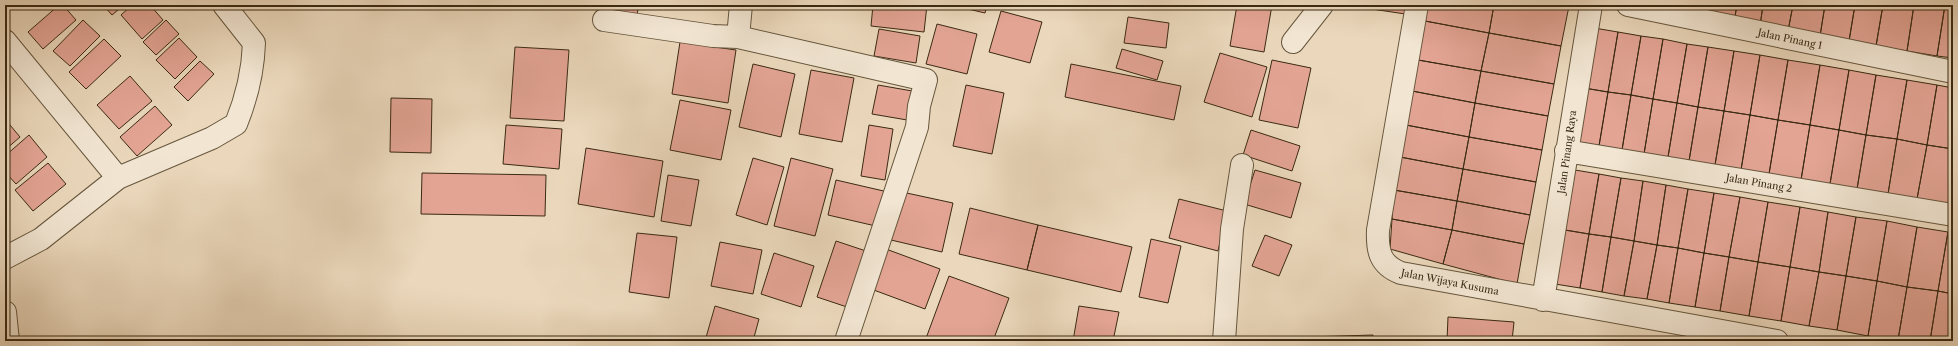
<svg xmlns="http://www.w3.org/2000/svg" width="1958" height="346" font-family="'Libre Caslon Text',serif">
<rect width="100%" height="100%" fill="#ebd8bc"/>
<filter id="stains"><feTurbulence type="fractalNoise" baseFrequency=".005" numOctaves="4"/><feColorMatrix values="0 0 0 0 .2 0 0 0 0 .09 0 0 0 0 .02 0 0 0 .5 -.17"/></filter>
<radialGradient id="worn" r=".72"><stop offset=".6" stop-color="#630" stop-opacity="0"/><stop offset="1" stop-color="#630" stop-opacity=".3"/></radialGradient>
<path fill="#e3a494" stroke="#3a2a13" d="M59,5H63L76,20L43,49L28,32Z
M103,5H124L112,15Z
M132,5H150L163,20L142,39L121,15Z
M472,5H506V7H472Z
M517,5H546V8L517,7Z
M566,5H597V8L566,7Z
M603,5H639L636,19L601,12Z
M873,5H927L924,32L871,26Z
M951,5H987L985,13Z
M1237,5H1272L1264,52L1230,46Z
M1345,5H1413L1412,15Z
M1428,5H1494L1489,33L1425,21Z
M1494,5L1569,6L1561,46L1489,33Z
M1688,5H1708L1706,15L1687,12Z
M1708,5H1737L1734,22L1706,15Z
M1737,5H1763L1760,26L1734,22Z
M1763,5H1793L1788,31L1760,26Z
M1793,5H1825L1820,36L1788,31Z
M1825,5H1855L1849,41L1820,36Z
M1855,5H1883L1876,46L1849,41Z
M1883,5H1914L1907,51L1876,46Z
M1914,5H1945L1937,56L1907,51Z
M1945,5H1953V58L1937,56Z
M1001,11L1042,22L1030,63L989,52Z
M1128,17L1169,23L1166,48L1124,43Z
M83,20L100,36L70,66L53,51Z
M166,20L179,34L156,55L143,42Z
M1425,21L1489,33L1481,71L1418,60Z
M937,24L977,34L967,74L926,64Z
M1594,28L1618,32L1608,92L1584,88Z
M879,29L920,36L916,63L874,56Z
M1618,32L1641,36L1631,95L1608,92Z
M1489,33L1561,46L1554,84L1481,71Z
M1641,36L1663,39L1653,99L1631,95Z
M179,38L197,57L175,79L156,60Z
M104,39L121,56L86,89L69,72Z
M1663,39L1687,44L1677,103L1653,99Z
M680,42L736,50L728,103L672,94Z
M1687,44L1708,47L1698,107L1677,103Z
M515,47L569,50L564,121L510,118Z
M1708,47L1734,51L1724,111L1698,107Z
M1122,49L1163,61L1157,80L1116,68Z
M1734,51L1760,55L1750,115L1724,111Z
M1220,53L1267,67L1252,117L1204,102Z
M1760,55L1788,60L1778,120L1750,115Z
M1272,60L1311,68L1298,128L1259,120Z
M1418,60L1481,71L1475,103L1412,91Z
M1788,60L1820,65L1810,125L1778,120Z
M200,61L214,74L188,101L174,87Z
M753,64L795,74L781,137L739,127Z
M1071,64L1181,86L1174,120L1065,97Z
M1820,65L1849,70L1839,130L1810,125Z
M811,70L854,78L842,142L799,134Z
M1849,70L1876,75L1866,135L1839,130Z
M1481,71L1554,84L1548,116L1475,103Z
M1876,75L1907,80L1897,139L1866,135Z
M130,76L152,101L119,129L97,105Z
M1907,80L1937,85L1927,145L1897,139Z
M878,85L918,92L913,121L872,114Z
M966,85L1004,93L992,154L953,146Z
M1937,85L1953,88V149L1927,145Z
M1584,88L1608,92L1599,146L1575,142Z
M1412,91L1475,103L1469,137L1406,125Z
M1608,92L1631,95L1622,150L1599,146Z
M1631,95L1653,99L1644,154L1622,150Z
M391,98L432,99L431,153L390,152Z
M1653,99L1677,103L1668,157L1644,154Z
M680,100L731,110L721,160L670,150Z
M1475,103L1548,116L1542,150L1469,137Z
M1677,103L1698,107L1689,161L1668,157Z
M155,106L172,125L137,156L120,137Z
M1698,107L1724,111L1715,165L1689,161Z
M1724,111L1750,115L1741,170L1715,165Z
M1750,115L1778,120L1769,174L1741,170Z
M5,119L20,137L5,150Z
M1778,120L1810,125L1801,180L1769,174Z
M506,125L562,129L559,169L503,164Z
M869,125L893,129L885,180L861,176Z
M1406,125L1469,137L1463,169L1400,157Z
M1810,125L1839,130L1830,184L1801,180Z
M1251,130L1300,146L1292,171L1243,155Z
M1839,130L1866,135L1857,189L1830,184Z
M29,135L47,157L16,184L5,172V156Z
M1866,135L1897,139L1888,194L1857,189Z
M1469,137L1542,150L1536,182L1463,169Z
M1897,139L1927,145L1917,199L1888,194Z
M1927,145L1953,149V179L1949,204L1917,199Z
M586,148L663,161L654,217L578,204Z
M1400,157L1463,169L1457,201L1394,190Z
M753,158L784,167L767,225L736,215Z
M791,158L833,169L815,236L774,226Z
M48,163L66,184L33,211L15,190Z
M1463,169L1536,182L1530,215L1457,201Z
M1255,170L1301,183L1291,218L1244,204Z
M1575,170L1599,174L1589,234L1565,230Z
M422,173L546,175L545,216L421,214Z
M1599,174L1621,178L1611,237L1589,234Z
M668,175L699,180L691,226L661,221Z
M1621,178L1643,181L1634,241L1611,237Z
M1953,179V205L1949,204Z
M836,180L888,192L880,227L828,215Z
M1643,181L1666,185L1657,245L1634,241Z
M1666,185L1688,189L1678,248L1657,245Z
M1688,189L1714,193L1704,253L1678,248Z
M1394,190L1457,201L1452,230L1392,219Z
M902,192L953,203L942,252L891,240Z
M1714,193L1740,197L1729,257L1704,253Z
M1740,197L1768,202L1758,262L1729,257Z
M1179,199L1227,211L1218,251L1169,238Z
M1457,201L1530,215L1524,244L1452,230Z
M1768,202L1800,207L1790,267L1758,262Z
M1800,207L1828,212L1819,272L1790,267Z
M970,208L1038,225L1027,270L959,254Z
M1828,212L1856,217L1846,276L1819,272Z
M1856,217L1887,221L1877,281L1846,276Z
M1392,219L1452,230L1443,264L1390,249Z
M1887,221L1917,227L1907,287L1877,281Z
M1038,225L1132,247L1121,292L1027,270Z
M1917,227L1948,232L1938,291L1907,287Z
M1452,230L1524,244L1517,284L1443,264Z
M1565,230L1589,234L1580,288L1555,284Z
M1948,232L1953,233V294L1938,291Z
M637,233L677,237L669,298L629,292Z
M1589,234L1611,237L1602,292L1580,288Z
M1265,235L1292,245L1279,276L1252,266Z
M1611,237L1634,241L1624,296L1602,292Z
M1151,239L1181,246L1168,303L1139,297Z
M836,241L869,252L850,308L817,297Z
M1634,241L1657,245L1647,299L1624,296Z
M720,242L762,250L753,294L711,286Z
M1657,245L1678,248L1669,303L1647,299Z
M1678,248L1704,253L1695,307L1669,303Z
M886,249L940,269L925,309L871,289Z
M774,253L814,266L801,307L761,294Z
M1704,253L1729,257L1720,311L1695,307Z
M1729,257L1758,262L1749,316L1720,311Z
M1758,262L1790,267L1781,321L1749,316Z
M1790,267L1819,272L1809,326L1781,321Z
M1819,272L1846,276L1837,330L1809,326Z
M949,276L1009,298L993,341H925Z
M1846,276L1877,281L1868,336L1837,330Z
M1877,281L1907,287L1898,340L1868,336Z
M1907,287L1938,291L1930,341L1898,340Z
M1938,291L1953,294V341H1930Z
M715,306L759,319L753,341H705Z
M1079,306L1119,312L1113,341H1073Z
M1448,317L1514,322L1512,341H1447Z
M1373,335V341H1309V337Z"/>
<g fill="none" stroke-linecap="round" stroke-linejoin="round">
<defs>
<path id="minor" d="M1417,5L1378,230C1377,251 1380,265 1401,273L1777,341
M1628,5L1953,72
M604,20L713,36L738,37L926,80L919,106L917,127L846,341
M738,37L741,5
M5,41L118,178
M1293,42L1322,5
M1566,151L1953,215
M5,258L41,239L118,178L212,138L236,124C247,97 253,72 254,43L224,5
M1543,300L1591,5
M5,312L8,341
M1224,341L1232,229L1242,165"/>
</defs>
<use href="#minor" stroke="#66563d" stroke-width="24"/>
<use href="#minor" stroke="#f2e6d3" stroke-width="22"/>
</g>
<g text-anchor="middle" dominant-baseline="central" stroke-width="3" stroke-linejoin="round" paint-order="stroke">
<g font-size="10" fill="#3a2a13" stroke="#f2e6d3">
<text transform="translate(1790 39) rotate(12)">Jalan Pinang 1</text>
<text transform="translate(1567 152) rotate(-82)">Jalan Pinang Raya</text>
<text transform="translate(1759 183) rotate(10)">Jalan Pinang 2</text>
<text transform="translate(1450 282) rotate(11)">Jalan Wijaya Kusuma</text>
</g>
</g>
<rect width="1958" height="346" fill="none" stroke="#ebd8bc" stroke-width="20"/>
<rect x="6" y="6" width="1946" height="334" fill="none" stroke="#3a2a13" stroke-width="2"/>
<rect x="10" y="10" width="1938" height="326" fill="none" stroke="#3a2a13"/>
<rect width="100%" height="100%" filter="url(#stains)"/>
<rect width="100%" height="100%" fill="url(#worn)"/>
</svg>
